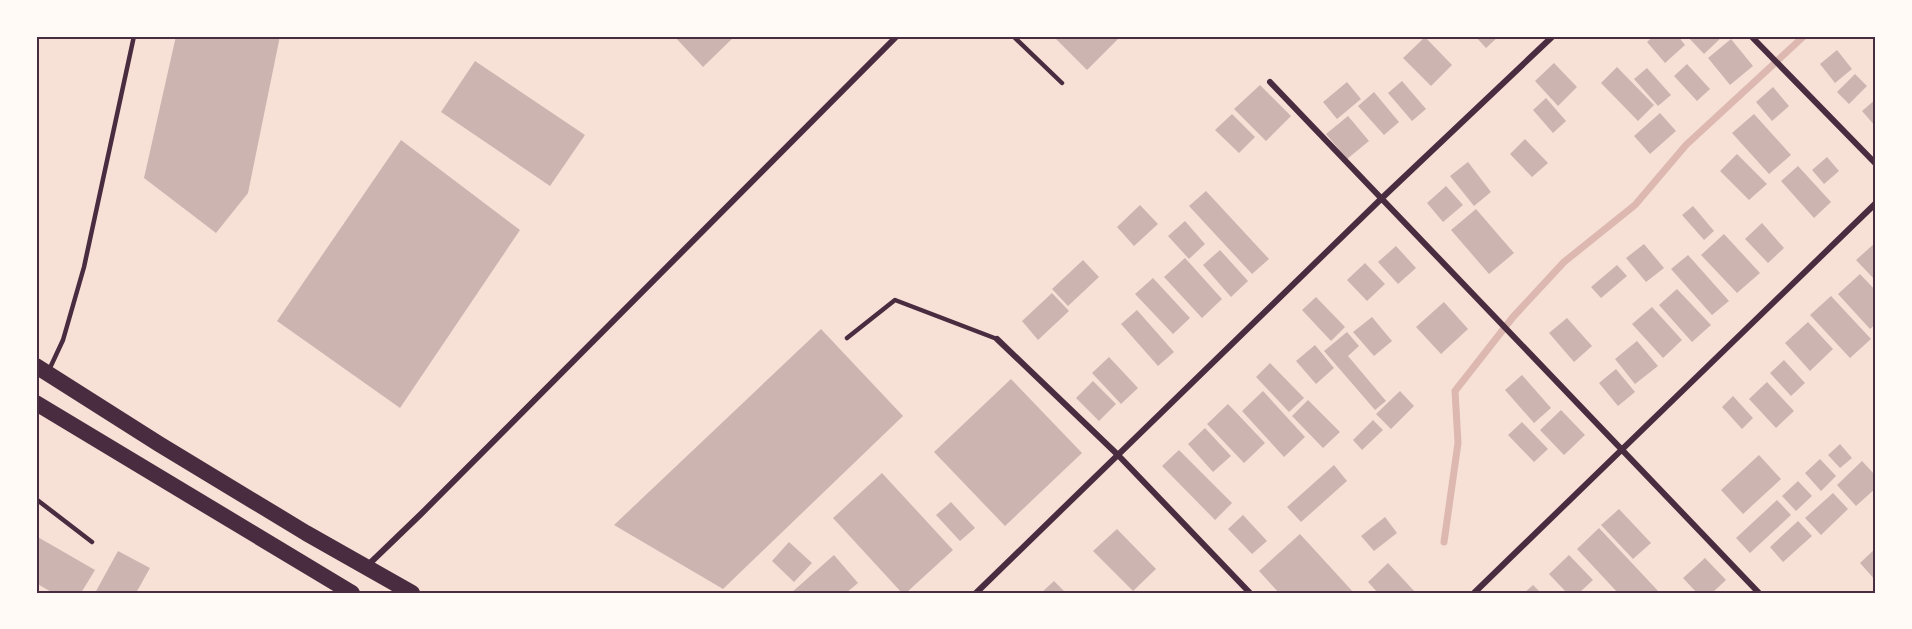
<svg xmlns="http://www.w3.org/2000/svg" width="1912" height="629" font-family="'DM Sans',sans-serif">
<rect width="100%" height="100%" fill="#f7e1d7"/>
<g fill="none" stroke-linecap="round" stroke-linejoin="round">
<path stroke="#dcb8b0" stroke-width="7" d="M1444,542L1458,443L1455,391L1513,317L1564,262L1635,205L1686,145L1804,36"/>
</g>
<path fill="#ccb4b1" d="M176,36H280L248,193L216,233L144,178Z
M674,36H735L703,67Z
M1053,36H1121L1087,70Z
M1475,36H1499L1486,48Z
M1653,36H1678L1685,45L1665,63L1647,42Z
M1687,36H1723L1704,54Z
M1425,37L1452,65L1431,86L1403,58Z
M1731,39L1753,66L1730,85L1708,58Z
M1837,50L1852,69L1835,83L1820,64Z
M475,61L585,135L550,186L441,112Z
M1554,63L1577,87L1558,106L1535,81Z
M1687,64L1710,89L1697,101L1674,76Z
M1617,67L1654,105L1638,121L1601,83Z
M1647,68L1671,95L1658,106L1634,79Z
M1855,74L1867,86L1849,104L1837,92Z
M1402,81L1426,109L1412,121L1388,93Z
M1347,82L1361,99L1337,119L1323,102Z
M1260,85L1291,116L1266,141L1234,109Z
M1773,87L1789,106L1772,121L1756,102Z
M1374,92L1399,122L1384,135L1358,106Z
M1546,98L1566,121L1553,133L1533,110Z
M1876,99V127L1862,111Z
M1660,113L1676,131L1650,154L1634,136Z
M1232,114L1255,137L1239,153L1215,130Z
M1754,114L1791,155L1769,174L1732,133Z
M1348,116L1369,141L1347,159L1326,134Z
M1525,139L1548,163L1532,177L1510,154Z
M401,140L520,230L400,408L277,321Z
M1737,154L1767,184L1749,200L1720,171Z
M1827,157L1839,171L1824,184L1812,170Z
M1468,162L1491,192L1474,206L1450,176Z
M1798,166L1831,202L1814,218L1781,181Z
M1446,186L1463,205L1443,222L1427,203Z
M1206,191L1269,259L1252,274L1189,206Z
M1140,205L1158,224L1134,246L1117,227Z
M1693,206L1714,231L1704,240L1682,215Z
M1476,209L1514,253L1489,274L1451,230Z
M1185,221L1205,244L1189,259L1168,236Z
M1762,223L1784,248L1768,263L1745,239Z
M1724,234L1760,273L1737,293L1701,255Z
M1876,242V281L1856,260Z
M1644,244L1664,268L1646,282L1626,258Z
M1396,246L1416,268L1398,284L1378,262Z
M1220,250L1248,281L1231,297L1203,265Z
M1688,255L1729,301L1712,315L1671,269Z
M1185,258L1222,299L1202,318L1164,277Z
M1083,260L1099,277L1068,306L1052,289Z
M1365,263L1385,284L1367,301L1347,280Z
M1617,265L1627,276L1601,298L1591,287Z
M1860,274L1876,291V324L1870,329L1838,294Z
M1153,278L1190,318L1173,334L1135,294Z
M1677,289L1711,325L1692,342L1659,305Z
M1052,293L1069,311L1038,340L1022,321Z
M1831,296L1871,339L1850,358L1810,315Z
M1316,297L1345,327L1331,341L1302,310Z
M1444,302L1468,329L1441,354L1416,327Z
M1652,307L1682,340L1663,358L1632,324Z
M1137,310L1174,352L1158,366L1121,324Z
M1372,317L1392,341L1374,356L1353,332Z
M1567,318L1592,346L1574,362L1549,333Z
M1808,322L1833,349L1810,371L1785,343Z
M821,329L903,416L723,589L614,525Z
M1347,332L1359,346L1348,356L1386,401L1375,410L1324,351Z
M1637,341L1658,366L1635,384L1615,359Z
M1315,345L1334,368L1316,384L1296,361Z
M1109,357L1138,388L1121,404L1092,373Z
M1784,360L1805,383L1791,396L1770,373Z
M1270,363L1304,398L1289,412L1256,377Z
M1616,369L1635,392L1618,406L1599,383Z
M1522,375L1551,408L1534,423L1505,390Z
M1011,379L1082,453L1005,526L934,452Z
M1093,381L1116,404L1099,421L1076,398Z
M1767,382L1794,411L1776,428L1749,399Z
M1263,391L1305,437L1284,457L1242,411Z
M1400,391L1414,406L1391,429L1376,414Z
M1733,396L1753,418L1742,429L1722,407Z
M1308,400L1340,432L1323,448L1292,416Z
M1228,404L1265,443L1244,463L1207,424Z
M1561,410L1585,435L1564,455L1540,430Z
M1373,420L1383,430L1362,450L1353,440Z
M1522,422L1548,449L1534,462L1508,435Z
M1205,428L1231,456L1213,472L1188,444Z
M1840,444L1852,458L1840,468L1828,455Z
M1179,450L1232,503L1215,520L1162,466Z
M1759,455L1781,479L1743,514L1721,490Z
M1820,459L1836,476L1821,491L1805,473Z
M1862,461L1876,476V488L1856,506L1837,485Z
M1334,465L1347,481L1301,522L1287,507Z
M882,473L953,550L906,593H902L833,518Z
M1798,481L1812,496L1796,511L1782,496Z
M1833,493L1848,509L1821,535L1805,518Z
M1777,500L1791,515L1750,553L1736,538Z
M951,502L975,528L960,541L936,515Z
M1619,509L1651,543L1633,559L1601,525Z
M1243,515L1267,541L1252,554L1228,529Z
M1385,517L1397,533L1374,551L1361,536Z
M1798,521L1812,536L1783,562L1770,547Z
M1599,528L1660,593H1618L1577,549Z
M1117,529L1156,569L1133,591L1093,551Z
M1300,534L1354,593H1279L1259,571Z
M36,536L95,570L81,593H53L36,583Z
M789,542L812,563L794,582L772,561Z
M1876,548V581L1860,563Z
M118,551L150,568L136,593H95Z
M834,555L858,583L846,593H791Z
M1569,555L1593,580L1579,593H1567L1549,574Z
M1705,558L1726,580L1712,593H1697L1683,578Z
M1388,563L1416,593H1378L1368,582Z
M1054,581L1066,593H1041Z
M1533,585L1541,593H1524Z"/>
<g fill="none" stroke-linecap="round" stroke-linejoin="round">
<path stroke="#4a2c40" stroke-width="4.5" d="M1013,36L1062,83
M847,338L895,300L997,339
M49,370L63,340L84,267L134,36
M36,499L92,542"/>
<path stroke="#4a2c40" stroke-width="6" d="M1751,36L1876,164
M1270,82L1759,593
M997,339L1118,455L1250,593
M367,566L421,514L897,36
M976,593L1382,198L1553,36
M1474,593L1876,203"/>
<path stroke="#4a2c40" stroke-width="16" d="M36,366L159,444L306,533L412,593
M36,403L352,593"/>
</g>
<rect width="1912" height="629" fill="none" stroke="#fffaf5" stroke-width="75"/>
<rect x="38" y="38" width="1836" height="554" fill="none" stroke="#4a2c40" stroke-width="2"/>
</svg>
